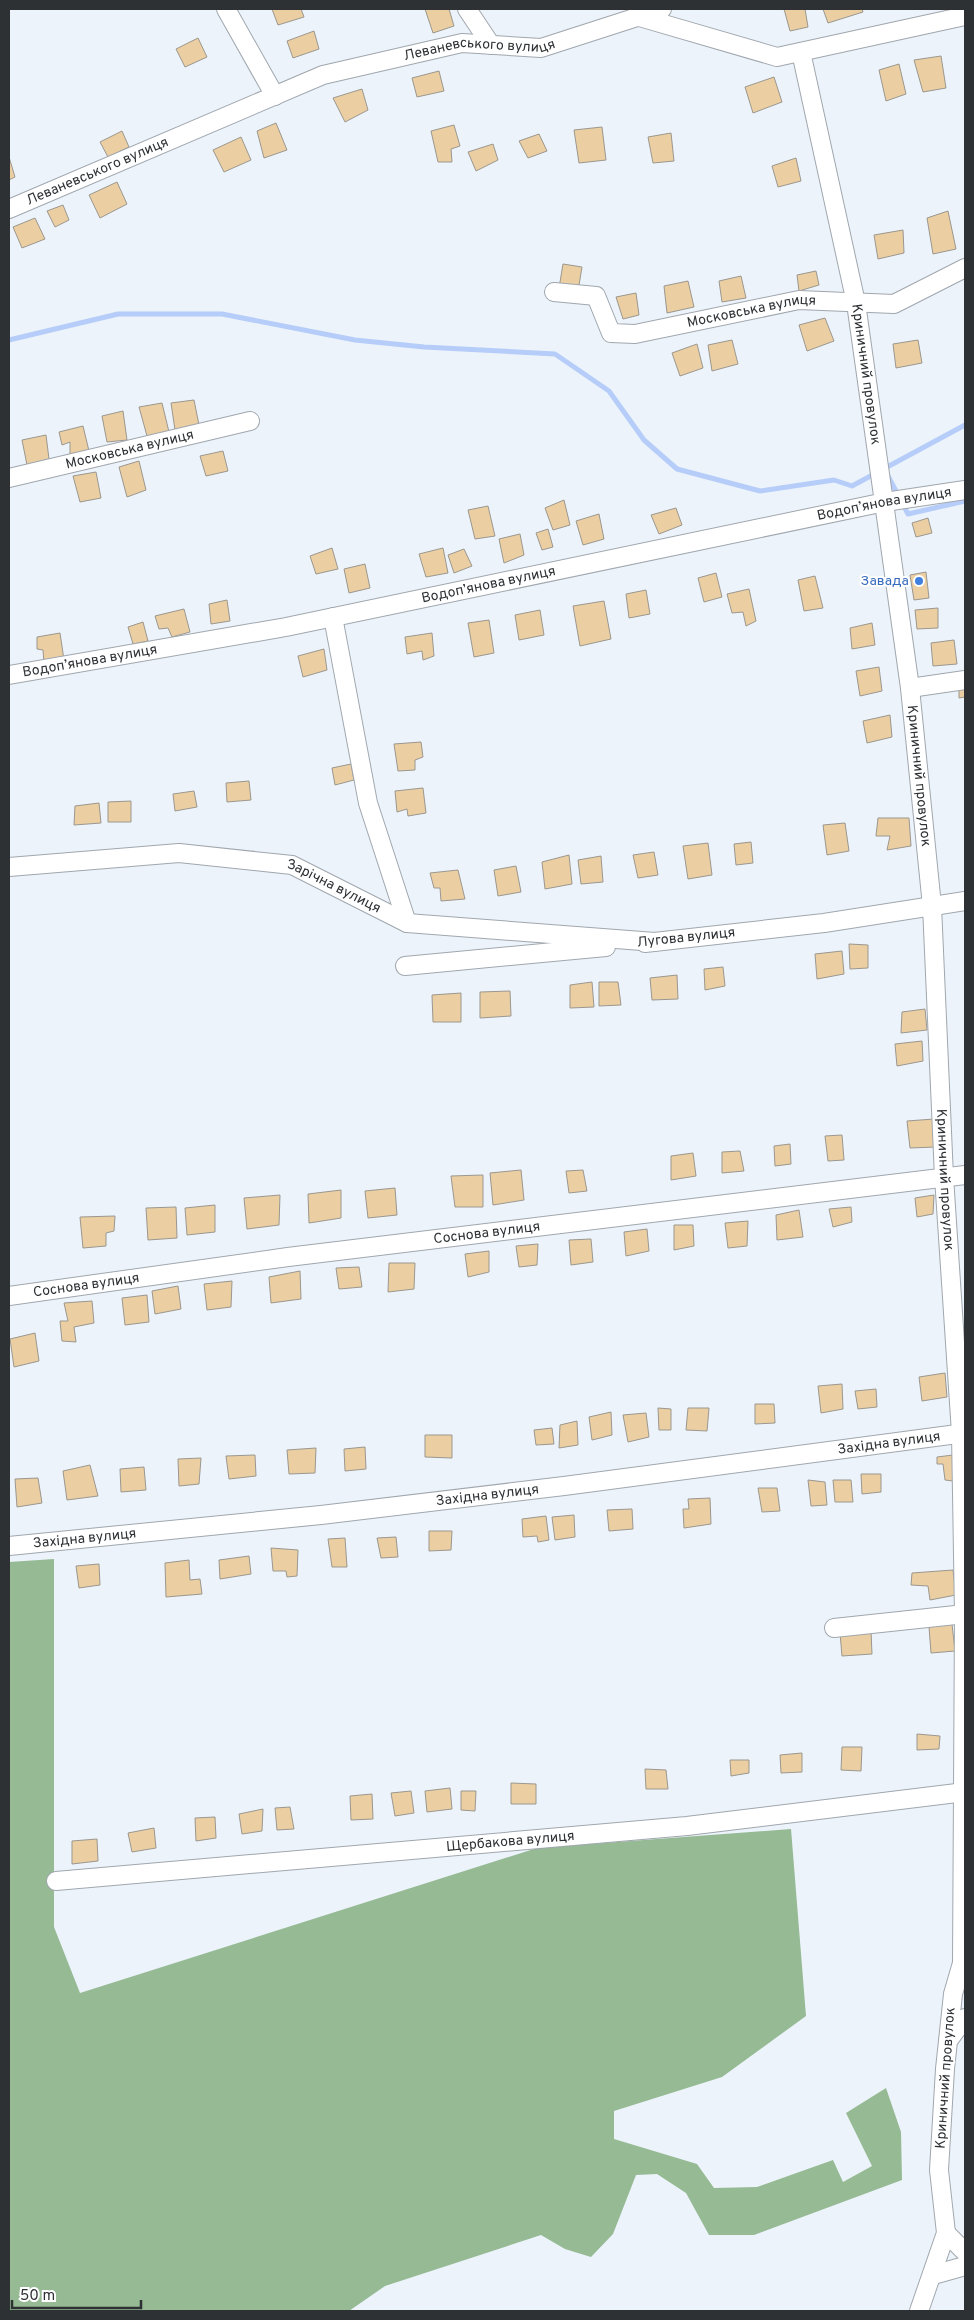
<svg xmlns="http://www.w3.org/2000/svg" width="974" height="2320" font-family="Overpass,sans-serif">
<rect width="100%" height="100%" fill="#ecf3fa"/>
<path fill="#95ba94" d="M54,1559V1927L80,1993L537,1848L791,1829L806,2016L722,2077L614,2111V2139L697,2164L714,2188L757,2187L833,2160L843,2182L872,2166L846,2113L886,2088L901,2132L902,2180L754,2235H709L686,2193L657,2174L636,2175L613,2234L591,2257L565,2249L541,2235L385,2286L349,2311H9V1562Z"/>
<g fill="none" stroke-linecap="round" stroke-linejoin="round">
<path stroke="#b6cdf9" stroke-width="5" d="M9,340L118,314H222L355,340L424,347L555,354L609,391L644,440L677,469L760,491L834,480L852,486L965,425
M887,474L908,514L965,501"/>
</g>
<path fill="#ebcfa2" stroke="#9b978f" d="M272,9H301L304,17L278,25Z
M425,9H449L454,26L433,33Z
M784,9H805L808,27L790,31Z
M823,9H862L863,12L828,23Z
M314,31L319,49L293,58L287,41Z
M198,38L207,57L185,67L176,49Z
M941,56L946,88L923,92L914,60Z
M899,64L906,94L886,101L879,70Z
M439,71L444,91L417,97L412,78Z
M774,77L782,102L753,113L745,87Z
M362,89L368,110L345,122L333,98Z
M276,123L287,150L264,158L257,131Z
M454,125L460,146L451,149L452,162H438L431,131Z
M602,127L606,160L579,163L574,130Z
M122,131L129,147L108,157L100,142Z
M671,133L674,161L653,163L648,137Z
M539,134L547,151L528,158L519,141Z
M241,137L251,160L224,172L213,150Z
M493,144L498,160L476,171L468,152Z
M9,157L15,177L9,180Z
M796,158L801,181L778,187L772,166Z
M117,182L127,204L100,218L89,195Z
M63,205L69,220L55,227L47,211Z
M948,211L956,249L933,254L927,218Z
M35,218L45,239L22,248L13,227Z
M903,230L904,253L878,259L874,235Z
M563,264L582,267L578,291L559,288Z
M816,271L819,285L799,291L797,275Z
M741,276L746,298L722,302L719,281Z
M688,281L694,307L667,313L664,286Z
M636,293L639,315L623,319L616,297Z
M825,318L834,341L807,351L799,325Z
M732,340L738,364L712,371L708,345Z
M918,340L922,363L896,368L893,344Z
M697,344L703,368L680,376L672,353Z
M194,400L199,425L175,430L171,403Z
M162,403L169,432L147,436L139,407Z
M123,411L127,440L107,442L102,416Z
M83,426L89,451L70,454V442L62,445L59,432Z
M46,435L49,459L27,465L22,440Z
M223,451L228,471L206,476L200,456Z
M139,461L146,490L127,497L119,467Z
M96,472L101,498L80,502L73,476Z
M564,500L570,525L553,530L545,508Z
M488,506L495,536L475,539L468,510Z
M676,508L682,525L659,534L651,515Z
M599,514L604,539L583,545L576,521Z
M928,518L932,533L916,537L912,523Z
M548,529L553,547L542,550L536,533Z
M520,534L524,555L504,563L499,539Z
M332,548L338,569L316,574L310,556Z
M443,548L448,573L426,577L419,554Z
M464,549L472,566L454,573L448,555Z
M365,564L370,588L349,593L344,569Z
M926,572L929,598L914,600L910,575Z
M716,573L722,597L704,602L698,578Z
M815,576L823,608L804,611L798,580Z
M749,589L756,621L746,626L743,612L732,613L727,594Z
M646,590L650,614L629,618L626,594Z
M227,600L230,621L211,624L209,604Z
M604,601L611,639L580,646L573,606Z
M938,608V628L917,629L915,610Z
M184,609L190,632L172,637L168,628L159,629L155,616Z
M540,610L544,635L519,640L515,615Z
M489,620L494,653L474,657L468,623Z
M143,622L148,641L133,644L128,627Z
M872,623L875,645L852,649L850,628Z
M60,633L64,660L44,663L43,650L37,649V637Z
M432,633L434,656L423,660L422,651L407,654L405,637Z
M954,640L957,664L933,666L931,643Z
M324,649L327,670L303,677L298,656Z
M879,667L882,691L860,696L856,671Z
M965,683V697L959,698V685Z
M890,715L892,737L867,743L863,721Z
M421,742L423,757L415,760V770L398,771L394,744Z
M351,764L354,780L335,785L332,768Z
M249,781L251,800L227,802L226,783Z
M423,788L426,813L408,816L407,809L397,812L395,791Z
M194,791L197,807L175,811L173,794Z
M131,801V822H108V802Z
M99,803L101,823L74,825L75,806Z
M878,818H909L911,846L887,850L890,836H876Z
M845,823L849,851L827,855L823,825Z
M751,842L753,863L736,865L734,844Z
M708,843L712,875L688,879L683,846Z
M654,852L658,875L638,878L633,855Z
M569,855L572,884L545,889L542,862Z
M601,856L603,882L581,884L578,860Z
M516,866L521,892L498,896L494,870Z
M458,870L465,899L441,901L440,888H434L430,873Z
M849,944L868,945V968L850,969Z
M842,951L844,974L817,979L815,954Z
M723,967L725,986L705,990L704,969Z
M677,975L678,999L652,1000L650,978Z
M592,982L594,1007L570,1008V985Z
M599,982H618L621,1005L599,1006Z
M510,991L511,1016L480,1018V992Z
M461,993V1022H433L432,995Z
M925,1009L927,1030L901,1033L902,1012Z
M922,1041L923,1061L897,1066L895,1044Z
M934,1119L935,1147L910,1148L907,1121Z
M842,1135L844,1160L828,1161L825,1136Z
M790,1144L791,1164L775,1166L774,1146Z
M740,1151L744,1171L722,1173V1152Z
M693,1153L696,1176L671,1180V1156Z
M521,1170L524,1200L493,1205L490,1173Z
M583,1170L587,1191L569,1193L566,1171Z
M483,1175V1207H455L451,1176Z
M395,1188L397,1215L368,1218L365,1191Z
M341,1190V1218L309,1223L308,1194Z
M280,1195L279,1225L247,1229L244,1198Z
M934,1195L933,1214L917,1217L915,1198Z
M215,1205V1232L187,1235L185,1208Z
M176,1207L177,1238L148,1240L146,1208Z
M851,1207L852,1222L833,1227L829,1209Z
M799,1210L803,1237L777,1240L776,1215Z
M115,1216L114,1231L106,1233V1246L83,1248L80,1217Z
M748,1221L747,1246L728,1248L725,1223Z
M674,1225H693L694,1246L674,1250Z
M647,1229L649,1251L626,1256L624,1232Z
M591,1239L593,1262L571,1265L569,1240Z
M538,1244L537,1265L519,1267L516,1246Z
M489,1251V1272L468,1277L465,1254Z
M389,1263H415L414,1289L388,1292Z
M359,1267L362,1287L339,1289L336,1268Z
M300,1271L301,1299L271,1303L269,1277Z
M232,1281L231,1307L207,1310L204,1284Z
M178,1286L181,1309L155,1314L152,1291Z
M147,1295L149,1322L125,1325L122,1298Z
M92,1301L94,1323L74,1327L76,1342L62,1341L60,1321H68L64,1303Z
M35,1333L39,1361L14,1367L10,1339Z
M945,1373L947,1397L922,1401L919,1377Z
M842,1384L843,1409L821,1413L818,1386Z
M876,1389L877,1407L858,1409L855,1391Z
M755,1404H774L775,1423L755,1424Z
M658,1408L671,1409V1430H659Z
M688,1408H709L707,1431L686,1430Z
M611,1412L612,1435L592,1440L589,1417Z
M646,1413L649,1437L628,1442L623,1415Z
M577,1421L578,1445L559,1448L560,1425Z
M552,1428L554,1444L536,1445L534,1430Z
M425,1435H452V1458L425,1457Z
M365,1447L366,1469L345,1471L344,1449Z
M316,1448L315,1473L289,1474L287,1450Z
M255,1455L256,1476L229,1479L226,1456Z
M953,1455V1481L945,1480L943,1464H937V1457Z
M201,1458L199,1484L179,1486L178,1459Z
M90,1465L98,1496L67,1500L63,1471Z
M144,1467L146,1490L121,1492L120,1469Z
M861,1474H881V1492L862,1494Z
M38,1478L42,1503L17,1507L15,1479Z
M808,1480L825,1482L827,1505L811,1506Z
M833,1480H851L853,1502H835Z
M758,1488H777L780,1511L762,1512Z
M710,1498L711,1524L684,1528L683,1509H689L688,1499Z
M632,1509L633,1529L609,1531L607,1510Z
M574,1515L575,1537L555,1540L552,1517Z
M546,1516L549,1540L538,1542L537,1536L523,1537L522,1519Z
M429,1531H452L451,1550L429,1551Z
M396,1537L398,1557L381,1558L377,1538Z
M345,1538L347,1567H332L328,1539Z
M271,1548L298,1550L297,1576L287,1577L286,1571H273Z
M249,1556L251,1574L220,1579L219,1560Z
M189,1560L190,1580L200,1579L202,1594L166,1597L165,1563Z
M99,1564L100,1585L79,1588L76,1566Z
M953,1570L956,1595L930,1600L928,1586L911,1585L912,1573Z
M952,1624L955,1651L931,1653L929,1627Z
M871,1631L872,1654L842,1656L840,1633Z
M917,1734L940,1736L939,1749L917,1750Z
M842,1747H862L861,1771L841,1770Z
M802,1753V1772L781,1773L780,1755Z
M730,1760H749V1773L731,1776Z
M645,1769L666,1770L668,1789H646Z
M511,1783L536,1784V1804H511Z
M450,1788L452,1809L427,1812L425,1791Z
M411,1791L414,1813L395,1816L391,1793Z
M461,1791H476L475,1811L461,1810Z
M372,1794L373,1819L351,1820L350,1796Z
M290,1807L294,1829L277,1830L275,1808Z
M263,1809L262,1831L242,1834L239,1814Z
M215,1817L216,1838L196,1841L195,1818Z
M154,1828L156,1848L132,1852L128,1833Z
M97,1839L98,1861L72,1864V1841Z"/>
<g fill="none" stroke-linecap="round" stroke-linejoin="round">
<defs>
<g id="minor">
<path d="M226,9L275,96"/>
<path d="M467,9L491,45"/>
<path d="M636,16L777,57L965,16"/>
<path id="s1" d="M801,52L856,303L910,688L932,906L944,1177L961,1433L964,1615L962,1963L953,1994L945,2069L939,2170L946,2233L919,2311"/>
<path id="s2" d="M9,209L323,75L462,43L541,48L662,9"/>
<path id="s3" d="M554,292L596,296L611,333L635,334L799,300L894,304L965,268"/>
<path id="s4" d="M9,478L250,421"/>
<path d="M333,617L368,803L407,923"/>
<path id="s5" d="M9,675L286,627L885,502L965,490"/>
<path d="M910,688L965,680"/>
<path id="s6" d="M9,867L179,853L292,865L407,923L655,942"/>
<path d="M645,943L824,923L965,901"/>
<path d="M405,966L606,947"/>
<path id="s7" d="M9,1296L288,1257L965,1175"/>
<path id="s8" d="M9,1546L321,1515L564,1486L965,1433"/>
<path d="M834,1628L965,1614"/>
<path id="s9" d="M56,1881L687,1826L965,1792"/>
<path d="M948,2041L965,2018"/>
<path d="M946,2233L965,2252"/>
<path d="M933,2275L965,2266"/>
</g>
</defs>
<use href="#minor" stroke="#a0a7ae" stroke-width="20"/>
<use href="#minor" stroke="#fff" stroke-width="18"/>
</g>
<circle fill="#3f7fe0" stroke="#fff" stroke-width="2" cx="919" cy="581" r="5"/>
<g text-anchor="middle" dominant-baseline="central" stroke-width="4" stroke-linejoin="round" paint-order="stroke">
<g font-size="14" fill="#2e3133" stroke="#fff">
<text stroke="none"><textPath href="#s2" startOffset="501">Леваневського вулиця</textPath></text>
<text stroke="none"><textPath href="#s2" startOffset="96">Леваневського вулиця</textPath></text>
<text stroke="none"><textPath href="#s3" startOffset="225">Московська вулиця</textPath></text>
<text stroke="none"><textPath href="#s1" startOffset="329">Криничний провулок</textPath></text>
<text stroke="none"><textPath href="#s4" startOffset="124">Московська вулиця</textPath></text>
<text stroke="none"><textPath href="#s5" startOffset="892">Водоп’янова вулиця</textPath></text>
<text stroke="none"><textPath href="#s5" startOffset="488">Водоп’янова вулиця</textPath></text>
<text stroke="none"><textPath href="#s5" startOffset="82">Водоп’янова вулиця</textPath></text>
<text stroke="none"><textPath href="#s1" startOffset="734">Криничний провулок</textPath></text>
<text stroke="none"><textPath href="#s6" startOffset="331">Зарічна вулиця</textPath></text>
<text transform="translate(686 938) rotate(-6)">Лугова вулиця</text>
<text stroke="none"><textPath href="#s1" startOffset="1139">Криничний провулок</textPath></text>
<text stroke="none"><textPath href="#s7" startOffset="482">Соснова вулиця</textPath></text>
<text stroke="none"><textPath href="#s7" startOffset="78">Соснова вулиця</textPath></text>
<text stroke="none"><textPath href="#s8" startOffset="886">Західна вулиця</textPath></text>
<text stroke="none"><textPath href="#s8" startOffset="481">Західна вулиця</textPath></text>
<text stroke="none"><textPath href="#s8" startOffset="76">Західна вулиця</textPath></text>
<text stroke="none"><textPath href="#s9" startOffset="456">Щербакова вулиця</textPath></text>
<text transform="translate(946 2078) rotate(-86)">Криничний провулок</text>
</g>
<g font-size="14" fill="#366cbe" stroke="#fff" text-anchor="end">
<text x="909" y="581">Завада</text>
</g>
</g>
<rect width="974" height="2320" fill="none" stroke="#2e3133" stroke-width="20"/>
<path d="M12 2300v8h129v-8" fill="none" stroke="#2e3133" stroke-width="2.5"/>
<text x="20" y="2300" font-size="15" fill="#2e3133" stroke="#ffffff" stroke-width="4" paint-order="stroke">50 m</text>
</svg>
